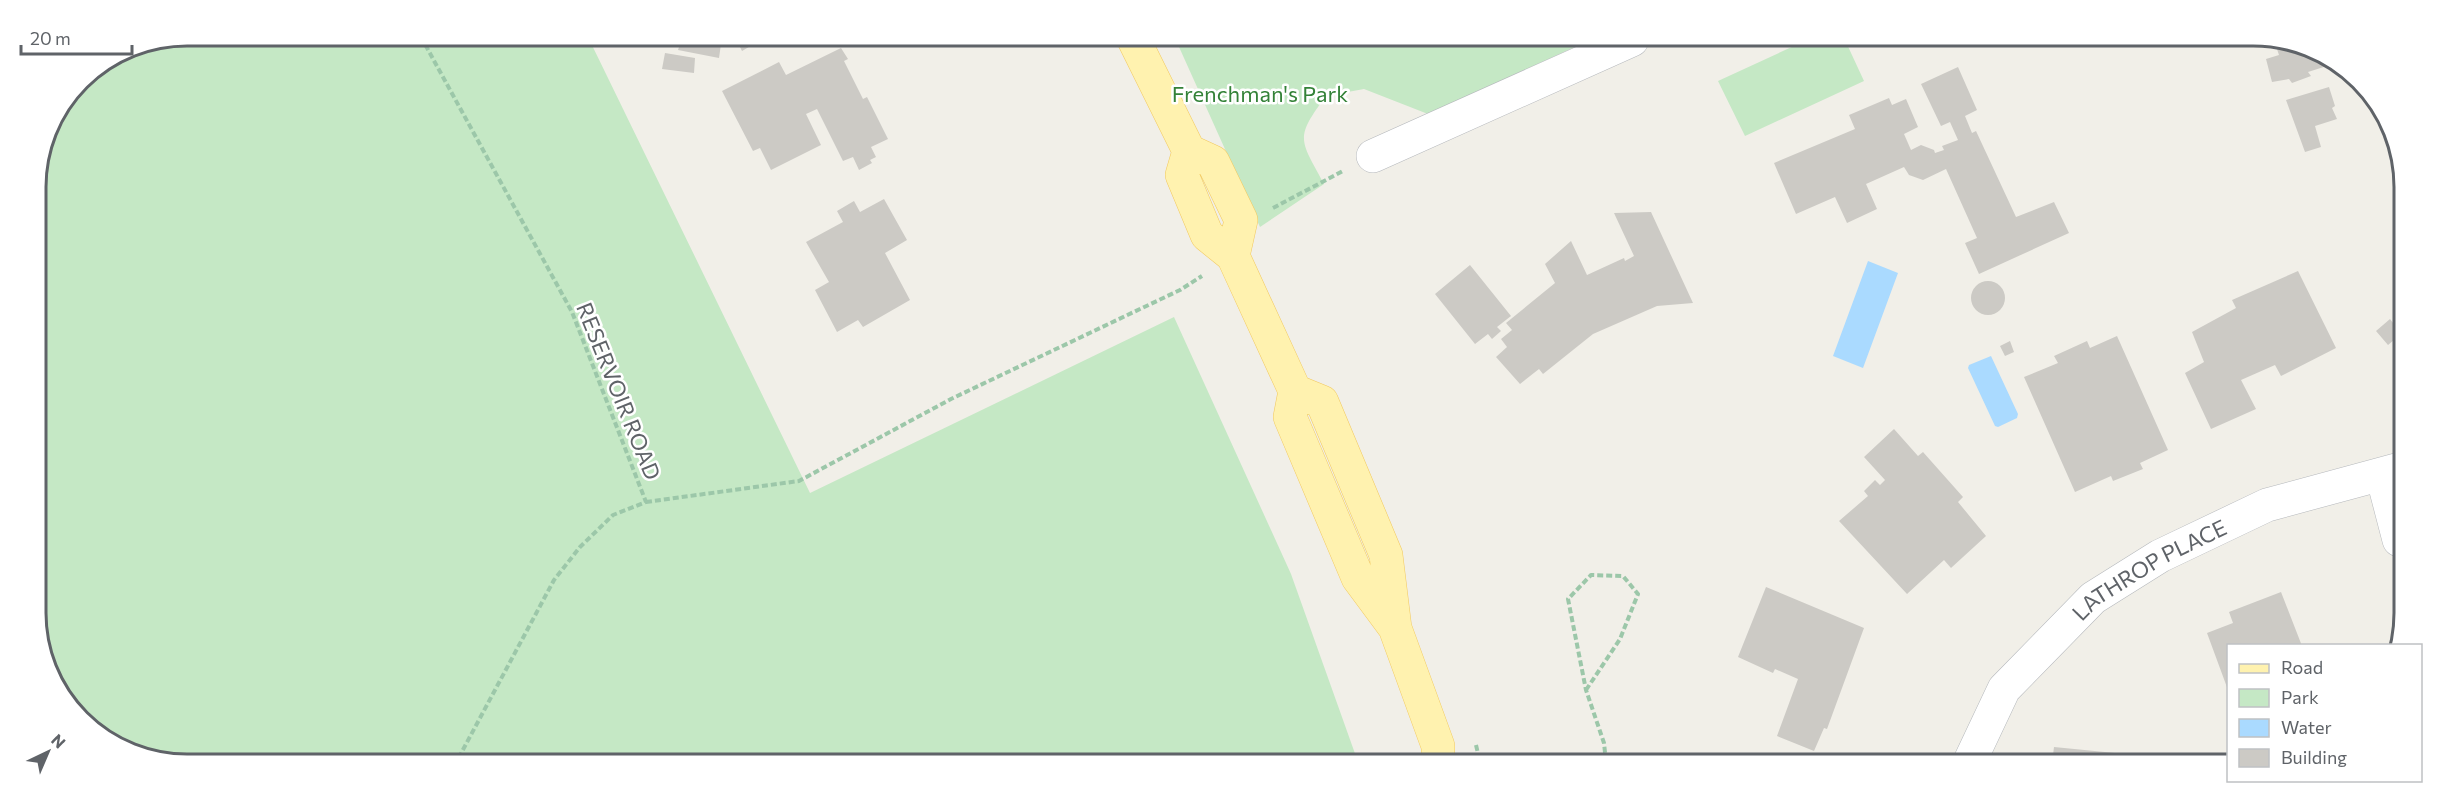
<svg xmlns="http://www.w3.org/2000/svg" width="2440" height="800" font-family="Commissioner,sans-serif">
<rect width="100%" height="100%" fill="#f1efe8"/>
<path fill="#c5e8c5" d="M188,36L588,37L810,493L1174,317L1291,574L1358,762L148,759L74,713L39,641L36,178L48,129L81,80L130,47Z
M1175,38L1590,40L1428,114L1364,89L1326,96C1294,139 1300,139 1324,184L1260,227Z
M1807,40H1845L1864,81L1745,136L1718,81Z"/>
<path fill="#aadaff" d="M1868,261L1898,273L1863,368L1833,356Z
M1991,356L2018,414L2017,418L1998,427L1995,426L1968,368L1969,365Z"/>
<path fill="#cccac5" d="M648,37H722L719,58L678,50L679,47L647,42Z
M735,37H750L754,44L742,51Z
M2270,41H2292L2330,65L2308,72L2311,76L2292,83L2289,79L2272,82L2266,59L2279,55L2275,43Z
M841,48L848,59L844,61L863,99L867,97L888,139L871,147L876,157L870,160L872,163L859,170L853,157L843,161L817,109L806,114L821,145L771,170L760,148L753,151L722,91L779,62L786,75Z
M665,53L695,58L694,73L662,69Z
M1958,67L1977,110L1965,116L1972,133L1976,131L2016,217L2054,202L2069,233L1979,274L1965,243L1977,238L1946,169L1923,180L1909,175L1904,167L1866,184L1877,209L1847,223L1835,197L1796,214L1774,163L1855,129L1849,115L1889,98L1892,105L1906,99L1918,127L1904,134L1911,150L1921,145L1934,150L1935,153L1944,150L1942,146L1958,140L1950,122L1941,126L1921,84Z
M2329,87L2335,106L2332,108L2337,119L2315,126L2321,147L2305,152L2286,100Z
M884,199L907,240L885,253L910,300L863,327L858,320L837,332L815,290L829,282L806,242L843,222L837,211L854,201L860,212Z
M1651,212L1693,303L1657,306L1593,334L1543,374L1539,369L1520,384L1496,357L1507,347L1501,339L1512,330L1506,323L1555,283L1545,264L1571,241L1587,275L1624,258L1625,261L1634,256L1614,213Z
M1470,265L1511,316L1497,327L1501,331L1492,339L1488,334L1475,344L1435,294Z
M2298,271L2336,348L2281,376L2275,365L2241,380L2256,409L2211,429L2185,373L2204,362L2192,332L2236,308L2232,300Z
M1971 298a17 17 0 1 1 34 0a17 17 0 1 1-34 0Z
M2390,319L2400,332V335L2388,345L2376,331Z
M2117,336L2168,450L2140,463L2143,469L2113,481L2111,476L2075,492L2024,377L2058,363L2054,356L2087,341L2090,348Z
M2010,341L2014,352L2005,356L2000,346Z
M1894,429L1918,456L1923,452L1963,497L1958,502L1986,536L1951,568L1944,560L1907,594L1839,521L1868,496L1864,491L1875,480L1880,485L1885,480L1864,457Z
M1766,587L1864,628L1827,729L1824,728L1814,751L1777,736L1798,679L1775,669L1773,673L1738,657Z
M2281,592L2302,646H2228V690L2207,633L2233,623L2229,612Z
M2054,747L2125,754L2123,763H2052Z
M1772,757L1813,759V763H1772Z"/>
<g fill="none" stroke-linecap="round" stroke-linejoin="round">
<defs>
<g id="minor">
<path d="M1373,156L1632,40"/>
<path d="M2382,475L2399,540"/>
<path id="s1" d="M1969,763L2004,689L2093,598L2160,556L2267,505L2400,469"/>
</g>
<path id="major" d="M1133,38L1189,151L1213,162L1241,220L1233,256
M1189,151L1182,175L1207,235L1233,256L1295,391L1290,417L1358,578L1395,628
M1295,391L1322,402L1386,555L1395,628L1438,746V762"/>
</defs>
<use href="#minor" stroke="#b5b8bc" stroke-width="34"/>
<use href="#major" stroke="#f2c960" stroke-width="34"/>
<path stroke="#9cc7a9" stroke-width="4" stroke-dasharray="6 3" stroke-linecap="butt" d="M421,37L572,312L646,502L613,515L580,547L554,580L458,759
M1273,208L1343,171
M646,502L799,481L951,399L1180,290L1202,276
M1586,690L1620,639L1638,594L1623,576L1591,575L1568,599L1586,690L1604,743L1606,762
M1476,745L1480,762"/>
<use href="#minor" stroke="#fff" stroke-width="33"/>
<use href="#major" stroke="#fff2af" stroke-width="33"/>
</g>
<g text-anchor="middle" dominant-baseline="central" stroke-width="5" stroke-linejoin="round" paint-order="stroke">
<g font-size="22" fill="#348238" stroke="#fff">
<text x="1260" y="93">Frenchman's Park</text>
</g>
<g font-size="22" fill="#5f6368" stroke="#fff">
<text transform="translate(619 391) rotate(68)">RESERVOIR ROAD</text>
<text stroke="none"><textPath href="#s1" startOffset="272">LATHROP PLACE</textPath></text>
</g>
</g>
<path d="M0 0H2440V800H0ZM187 46H2253A141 141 0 0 1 2394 187V613A141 141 0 0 1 2253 754H187A141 141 0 0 1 46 613V187A141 141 0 0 1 187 46Z" fill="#fff" fill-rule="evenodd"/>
<path fill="none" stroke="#5f6368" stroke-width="3" d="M187 46H2253A141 141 0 0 1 2394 187V613A141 141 0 0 1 2253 754H187A141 141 0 0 1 46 613V187A141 141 0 0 1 187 46Z"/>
<rect x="2227" y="644" width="195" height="138" fill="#ffffff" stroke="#bfc1c3" stroke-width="1.5"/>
<rect x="2239" y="664" width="30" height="9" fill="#fff2af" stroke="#bfc1c3" stroke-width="1.5"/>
<text x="2281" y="674" font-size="18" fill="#5f6368">Road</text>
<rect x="2239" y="689" width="30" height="18" fill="#c5e8c5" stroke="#bfc1c3" stroke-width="1.5"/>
<text x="2281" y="704" font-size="18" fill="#5f6368">Park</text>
<rect x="2239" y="719" width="30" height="18" fill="#aadaff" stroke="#bfc1c3" stroke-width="1.5"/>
<text x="2281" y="734" font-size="18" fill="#5f6368">Water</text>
<rect x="2239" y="749" width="30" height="18" fill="#cccac5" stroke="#bfc1c3" stroke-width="1.5"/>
<text x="2281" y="764" font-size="18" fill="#5f6368">Building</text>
<g transform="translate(48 752) rotate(44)" stroke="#ffffff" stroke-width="4.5" paint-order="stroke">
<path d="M0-4.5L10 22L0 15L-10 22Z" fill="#5f6368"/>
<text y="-9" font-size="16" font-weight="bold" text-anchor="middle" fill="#5f6368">N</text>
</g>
<path d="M21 45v9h111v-9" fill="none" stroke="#5f6368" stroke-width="3"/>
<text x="30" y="45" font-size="18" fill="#5f6368" stroke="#ffffff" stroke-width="4.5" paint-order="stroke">20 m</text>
</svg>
